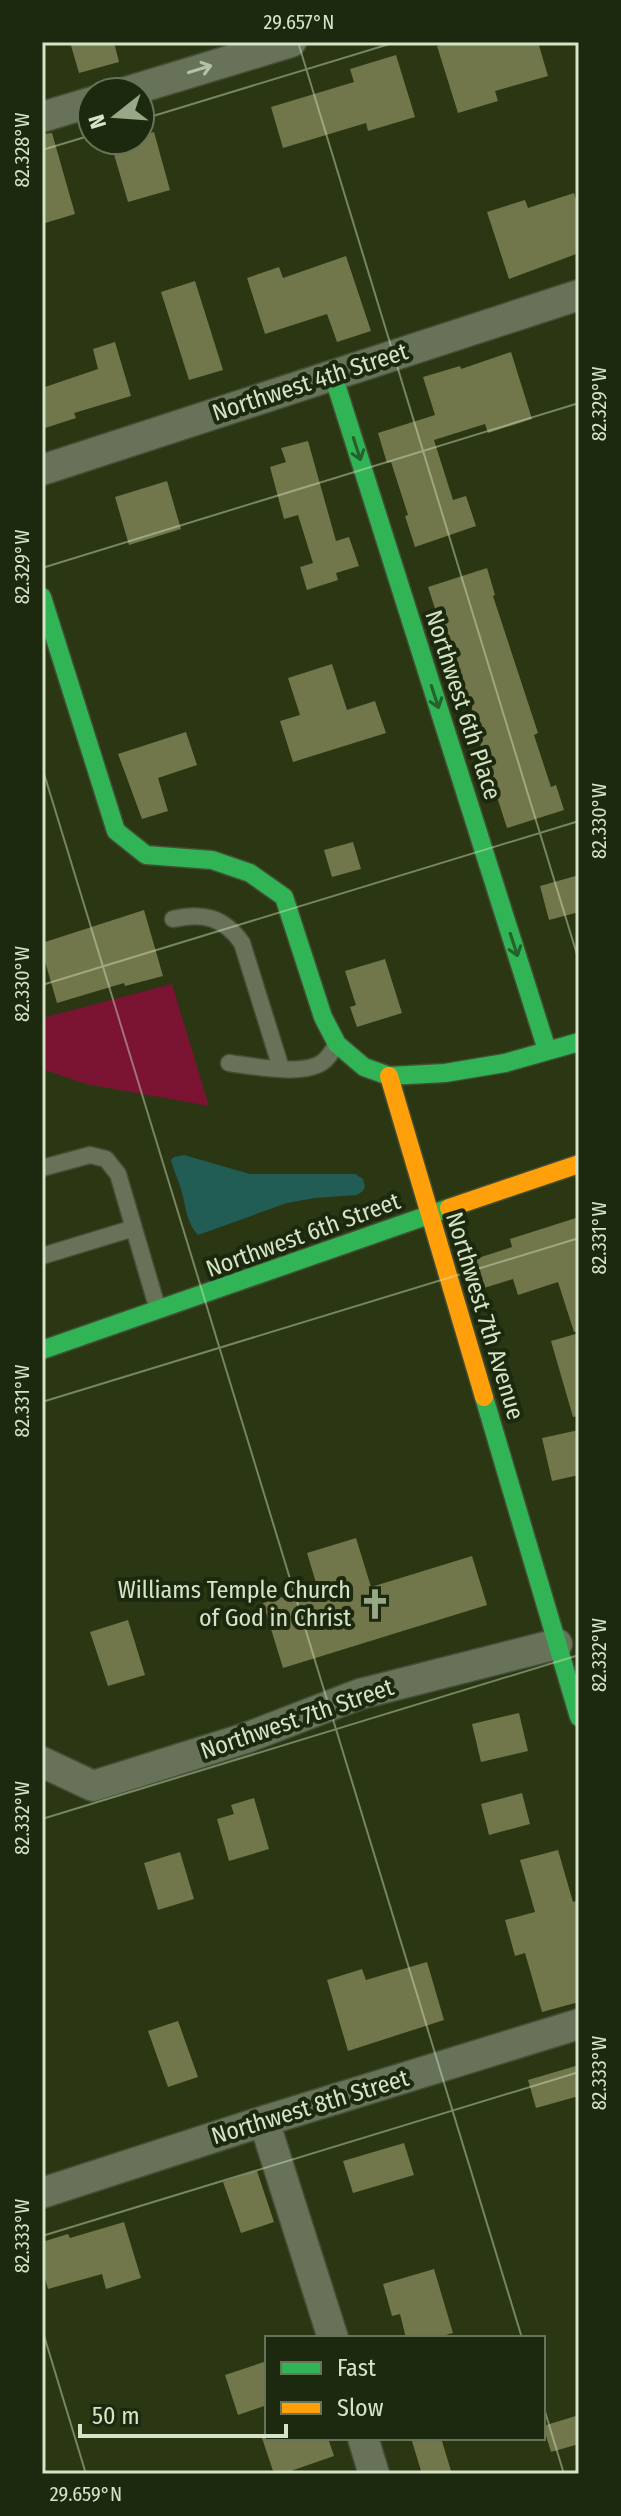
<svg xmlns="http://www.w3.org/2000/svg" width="621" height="2516" font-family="'Fira Sans Condensed',sans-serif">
<rect width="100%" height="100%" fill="#2a3712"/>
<path fill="#7a1432" d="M172,984L209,1106L86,1084L42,1069V1018Z"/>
<path fill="#215c55" d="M184,1155L250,1174H355L363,1179L365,1186L363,1191L357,1195L315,1198L287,1203L198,1235C185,1221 186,1203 180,1186C177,1177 173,1169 171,1160L174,1157Z"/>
<path fill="#71774a" d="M70,42H114L119,62L79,73Z
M449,42H538L548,76L495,91L498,101L458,113L437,46Z
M396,55L415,117L368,131L366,123L283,148L271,107L354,82L350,69Z
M154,132L170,190L128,202L111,144L125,140H140V136Z
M52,133L75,214L42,224V134Z
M574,193L579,209V253L509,279L487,212L525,200L528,208Z
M346,256L371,331L337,342L327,314L265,334L247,278L279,267L283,278Z
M195,281L223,370L189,380L161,292Z
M115,342L131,396L74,413L76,418L42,429V388L98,369L93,349Z
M511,352L532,419L488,433L485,424L434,440L453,500L466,496L476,526L415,547L405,516L408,515L391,462L387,463L378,433L435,415L423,377L460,366L461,369Z
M308,441L336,541L349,537L359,566L336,573L338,580L307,590L300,567L313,563L298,515L284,519L270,467L286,462L281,448Z
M167,481L181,529L129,545L115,497Z
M487,568L495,595L493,596L538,733L534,735L551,787L556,785L564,810L507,828L475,728H478L461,675L457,676L428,587Z
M332,664L347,710L375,701L386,733L293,762L280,721L300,715L288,678Z
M186,732L197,765L158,778L168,811L142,819L118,754Z
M353,842L361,869L332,877L324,850Z
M579,875V912L549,920L540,886Z
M144,910L163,976L125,986L124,983L57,1003L42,951V943Z
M385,959L402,1013L357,1027L350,1007L356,1005L345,971Z
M579,1217V1331L574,1332L558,1282L518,1295L513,1279L484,1288L475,1259L512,1247L510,1239Z
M579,1333V1416L573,1417L551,1341Z
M579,1430V1475L552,1481L542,1438Z
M356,1538L371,1587L472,1556L487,1605L283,1668L263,1603L317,1586L307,1553Z
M128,1620L145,1675L108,1686L90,1632Z
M519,1713L528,1751L481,1762L472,1724Z
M522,1793L530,1824L489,1835L481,1804Z
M254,1798L269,1849L229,1861L217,1819L234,1814L231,1805Z
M558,1850L573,1902L579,1900V2002L542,2012L525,1953L515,1956L505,1920L535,1912L520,1860Z
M180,1852L194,1899L158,1910L144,1863Z
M427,1962L444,2020L348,2051L327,1980L362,1969L366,1980Z
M178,2021L198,2077L168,2087L148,2031Z
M579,2065V2096L536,2108L528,2080Z
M404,2143L414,2175L353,2193L343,2161Z
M257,2171L274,2222L241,2233L223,2182Z
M124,2222L141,2278L106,2289L102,2274L48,2289L42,2267V2242L68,2234L70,2238Z
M434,2269L453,2333L435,2338H406L400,2314L392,2316L383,2284Z
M267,2361V2405L238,2415L225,2375Z
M579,2415V2444L551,2452L543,2426Z
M262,2438H328L334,2456L282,2474H274Z
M411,2438H441L452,2474H422Z"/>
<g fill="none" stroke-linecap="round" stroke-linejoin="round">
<defs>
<path id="lane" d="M173,919C202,912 224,917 242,943L281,1068
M229,1063C253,1066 305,1077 324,1061C329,1057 333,1050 336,1045
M42,1168L90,1155L106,1159L118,1174L158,1310
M42,1256L134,1228"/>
<path id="street" d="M126,92L291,42
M42,117L92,102
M42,470L579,295
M42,1762L93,1786L246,1738L360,1694L557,1644
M264,2121L333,2338
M42,2193L264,2121L579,2024
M363,2438L374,2474"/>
<path id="fast" d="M333,375L547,1050
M42,597L116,831L146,855L212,860L250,873L284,897L323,1017L337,1044L364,1067L389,1076L445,1073L505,1063L579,1042
M42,1350L449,1208
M484,1397L579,1717"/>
<path id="slow" d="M389,1076L484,1397
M449,1208L579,1164"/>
</defs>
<use href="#lane" stroke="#444e34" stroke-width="19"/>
<use href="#street" stroke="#444e34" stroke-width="33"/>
<use href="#fast" stroke="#444e34" stroke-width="21"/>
<use href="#slow" stroke="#444e34" stroke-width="21"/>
<use href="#lane" stroke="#677258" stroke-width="16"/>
<use href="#street" stroke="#677258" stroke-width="30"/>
<use href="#fast" stroke="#30b455" stroke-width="18"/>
<use href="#slow" stroke="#ff9f0a" stroke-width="18"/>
</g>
<defs><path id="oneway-shaft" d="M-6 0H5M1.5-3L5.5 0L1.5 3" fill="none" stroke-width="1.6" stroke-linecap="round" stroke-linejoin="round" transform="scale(2)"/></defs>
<use stroke="#b3c2a4" href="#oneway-shaft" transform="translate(200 69) rotate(-17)"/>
<g stroke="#25612b">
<use href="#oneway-shaft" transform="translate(357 449) rotate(72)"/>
<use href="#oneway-shaft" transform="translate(435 697) rotate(72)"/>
<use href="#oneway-shaft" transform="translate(514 945) rotate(72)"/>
</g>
<path fill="none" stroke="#d4e4c4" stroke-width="2" stroke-opacity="0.45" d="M298,42L579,961M140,120L396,42M42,150L92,135M42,568L579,403M42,767L522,2338M42,985L579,821M42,1402L579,1238M42,1819L579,1655M42,2236L579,2072M42,2329L86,2474M543,2405L564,2474"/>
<defs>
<symbol id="church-bare" viewBox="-9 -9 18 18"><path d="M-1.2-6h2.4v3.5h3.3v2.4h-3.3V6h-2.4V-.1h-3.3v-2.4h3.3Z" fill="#98a786" stroke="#1d290f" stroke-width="2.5" paint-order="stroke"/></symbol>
</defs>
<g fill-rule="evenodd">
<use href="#church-bare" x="353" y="1582" width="44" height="44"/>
</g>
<g text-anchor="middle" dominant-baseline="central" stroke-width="8" stroke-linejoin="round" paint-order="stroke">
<g font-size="24" fill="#d4e4c4" stroke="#1d290f">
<text transform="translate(310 382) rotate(-18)">Northwest 4th Street</text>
<text transform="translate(463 705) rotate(72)">Northwest 6th Place</text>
<text transform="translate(303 1235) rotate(-20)">Northwest 6th Street</text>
<text transform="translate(485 1316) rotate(73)">Northwest 7th Avenue</text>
<text transform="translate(297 1719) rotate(-19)">Northwest 7th Street</text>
<text transform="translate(310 2107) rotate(-17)">Northwest 8th Street</text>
</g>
<g font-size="24" fill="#d4e4c4" stroke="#1d290f" text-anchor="end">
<text x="351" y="1590">Williams Temple Church<tspan x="351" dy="28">of God in Christ</tspan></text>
</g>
</g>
<rect width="621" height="2516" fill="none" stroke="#1d290f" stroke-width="88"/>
<rect x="265" y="2336" width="280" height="104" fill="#1d290f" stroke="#667457" stroke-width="2"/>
<rect x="281" y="2362" width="40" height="12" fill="#30b455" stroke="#667457" stroke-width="2"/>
<text x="337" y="2376" font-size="24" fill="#d4e4c4">Fast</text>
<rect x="281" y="2402" width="40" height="12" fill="#ff9f0a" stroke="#667457" stroke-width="2"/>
<text x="337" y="2416" font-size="24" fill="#d4e4c4">Slow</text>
<g transform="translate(116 116) rotate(253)"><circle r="38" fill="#1d290f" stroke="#667457" stroke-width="2"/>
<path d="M0-6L14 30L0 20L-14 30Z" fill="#98a786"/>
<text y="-12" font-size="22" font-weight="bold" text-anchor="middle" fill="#d4e4c4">N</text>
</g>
<path d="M80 2424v12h206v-12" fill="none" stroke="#d4e4c4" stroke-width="4"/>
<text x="92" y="2424" font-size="24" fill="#d4e4c4" stroke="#1d290f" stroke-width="6" paint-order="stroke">50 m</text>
<rect x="44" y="44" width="533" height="2428" fill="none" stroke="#d4e4c4" stroke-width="3"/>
<g font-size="20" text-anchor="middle" fill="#d4e4c4">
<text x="299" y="29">29.657°N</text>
<text transform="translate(22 150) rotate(-90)" y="7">82.328°W</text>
<text transform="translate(599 404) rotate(-90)" y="7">82.329°W</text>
<text transform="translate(22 567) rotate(-90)" y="7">82.329°W</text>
<text transform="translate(599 821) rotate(-90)" y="7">82.330°W</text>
<text transform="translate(22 984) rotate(-90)" y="7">82.330°W</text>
<text transform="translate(599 1238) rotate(-90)" y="7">82.331°W</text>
<text transform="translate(22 1401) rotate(-90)" y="7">82.331°W</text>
<text transform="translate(599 1655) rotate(-90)" y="7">82.332°W</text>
<text transform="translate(22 1818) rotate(-90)" y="7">82.332°W</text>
<text transform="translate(599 2073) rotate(-90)" y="7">82.333°W</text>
<text transform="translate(22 2236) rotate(-90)" y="7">82.333°W</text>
<text x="86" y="2501">29.659°N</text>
</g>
</svg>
